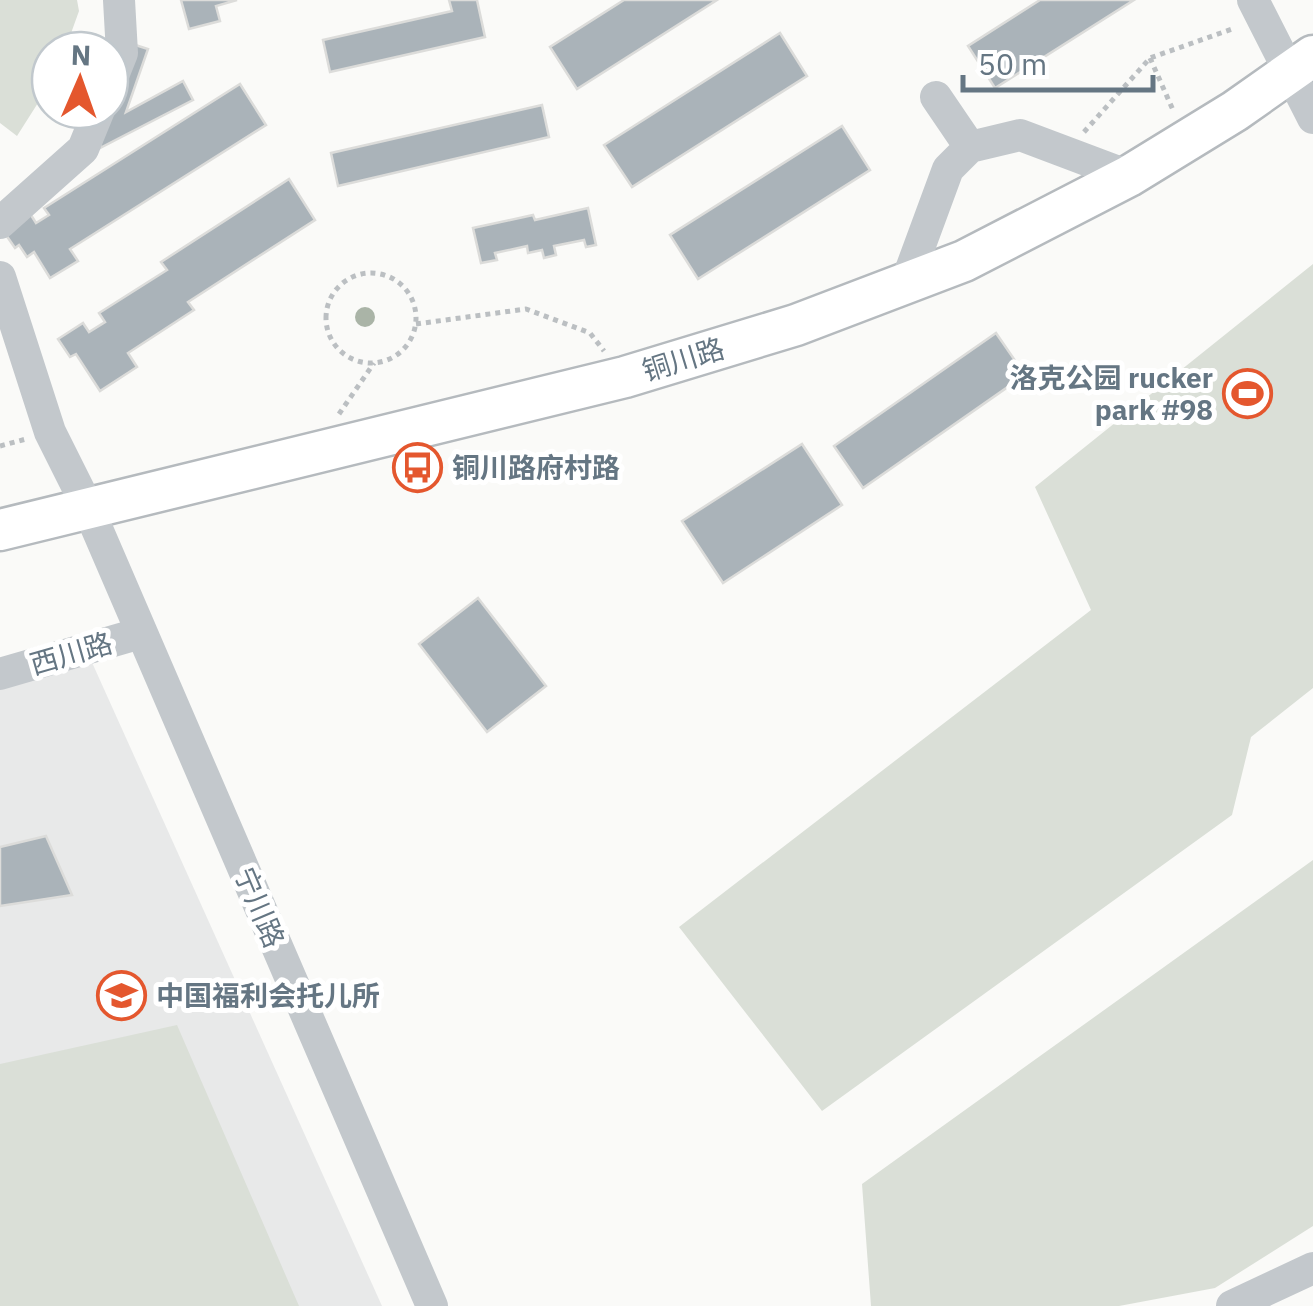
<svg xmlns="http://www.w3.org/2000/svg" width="1313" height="1306" font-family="'IBM Plex Sans','Noto Sans SC',sans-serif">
<rect width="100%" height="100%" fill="#fafaf8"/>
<path fill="#e8e9e9" d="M90,658L382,1306H0V683Z"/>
<path fill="#dadfd7" d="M0,0H77L79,11L65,50H50V84L17,136L0,123Z
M1313,264V688L1251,737L1232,815L822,1111L679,927L1091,610L1035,487Z
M1313,860V1226L1215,1288L1119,1306H871L862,1184Z
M177,1025L299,1306H0V1064Z"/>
<path fill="#aab3b9" stroke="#dcdcda" stroke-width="2.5" d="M181,0H237L216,6L220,21L189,29Z
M449,0H477L485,37L330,72L323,40L452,11Z
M624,0H717L577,89L550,47Z
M1040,0H1134L995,88L968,46Z
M780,33L807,76L632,187L604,145Z
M126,42L148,49L126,112L183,81L193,100L100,148L110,91Z
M240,84L266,125L70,249L78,261L50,278L34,252L27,257L19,245L15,248L4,232L31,215L36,223L49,215L44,208Z
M542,105L549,137L338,186L331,153Z
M842,126L870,170L698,279L670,235Z
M289,179L315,220L188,302L194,310L128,353L137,367L100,391L76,354L70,357L58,339L83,323L89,332L105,322L99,313L167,270L161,262Z
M588,208L596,245L586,247L584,240L554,246L556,255L544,258L542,250L528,253L527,246L495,253L497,260L481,263L473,228L533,215L535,220Z
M996,333L1025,375L863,488L834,446Z
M802,444L842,505L723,583L682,521Z
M478,598L546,686L487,732L419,644Z
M46,836L72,895L0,906V847Z"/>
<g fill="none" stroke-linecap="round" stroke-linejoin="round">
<defs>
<path id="major" d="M0,530L625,377L796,325L964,261L1129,176L1235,111L1313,56"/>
</defs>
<use href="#major" stroke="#b5babe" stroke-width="45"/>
<path stroke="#bbbfc2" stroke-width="5" stroke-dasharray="5 5" stroke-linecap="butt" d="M1150,58L1173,110
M1084,132L1150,58L1235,28
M326 318a45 45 0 1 1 90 0a45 45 0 1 1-90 0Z
M416,324L526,309L590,333L604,351
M339,414L374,363
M0,446L26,439"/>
<path stroke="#c3c8cc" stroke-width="32" d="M1253,0L1313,118
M110,83L122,53L119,0
M936,97L970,147
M0,223L83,149L99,110
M0,277L50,432L88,508L432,1306
M906,283L948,169L970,147L1020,135L1129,176
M0,674L141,633
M1232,1306L1313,1268"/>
<use href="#major" stroke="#fff" stroke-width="40"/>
</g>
<circle fill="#aab4a7" cx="365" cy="317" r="10"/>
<defs>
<symbol id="stadium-ring" viewBox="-11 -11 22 22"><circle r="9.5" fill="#fff" stroke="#e4572e" stroke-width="1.5"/><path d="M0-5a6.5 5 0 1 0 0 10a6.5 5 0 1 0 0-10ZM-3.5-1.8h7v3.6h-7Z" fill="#e4572e"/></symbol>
<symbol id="bus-ring" viewBox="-11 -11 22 22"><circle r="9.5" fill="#fff" stroke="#e4572e" stroke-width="1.5"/><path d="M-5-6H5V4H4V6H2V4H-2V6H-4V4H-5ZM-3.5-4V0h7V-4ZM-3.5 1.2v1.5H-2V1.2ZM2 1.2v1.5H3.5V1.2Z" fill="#e4572e"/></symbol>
<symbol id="school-ring" viewBox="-11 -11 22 22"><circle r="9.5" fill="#fff" stroke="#e4572e" stroke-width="1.5"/><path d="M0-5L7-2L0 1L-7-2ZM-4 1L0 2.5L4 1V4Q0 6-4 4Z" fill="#e4572e"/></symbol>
</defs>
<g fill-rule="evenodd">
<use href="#stadium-ring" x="1220" y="366" width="55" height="55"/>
<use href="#bus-ring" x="390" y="440" width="55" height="55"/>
<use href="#school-ring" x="94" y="968" width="55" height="55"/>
</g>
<g text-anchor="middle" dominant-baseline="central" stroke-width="10" stroke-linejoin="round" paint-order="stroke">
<g font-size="28" fill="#657683" stroke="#fff">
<text transform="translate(683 359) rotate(-17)">铜川路</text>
<text transform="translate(71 653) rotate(-16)">西川路</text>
<text transform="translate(260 907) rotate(67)">宁川路</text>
</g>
<g font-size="28" font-weight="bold" fill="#657683" stroke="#fff" text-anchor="start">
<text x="1213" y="377" text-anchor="end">洛克公园 rucker<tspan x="1213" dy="32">park #98</tspan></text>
<text x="452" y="467">铜川路府村路</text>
<text x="156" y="995">中国福利会托儿所</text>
</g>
</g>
<g transform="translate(80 80) rotate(2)"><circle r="48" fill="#ffffff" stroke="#c1c8cd" stroke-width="2.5"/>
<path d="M0-8L18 38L0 25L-18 38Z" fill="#e4572e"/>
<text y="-15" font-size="28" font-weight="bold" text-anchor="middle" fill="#657683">N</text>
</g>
<path d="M963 75v15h190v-15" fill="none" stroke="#657683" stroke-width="5"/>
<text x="978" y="75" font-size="30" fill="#657683" stroke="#ffffff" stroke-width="8" paint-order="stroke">50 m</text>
</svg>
